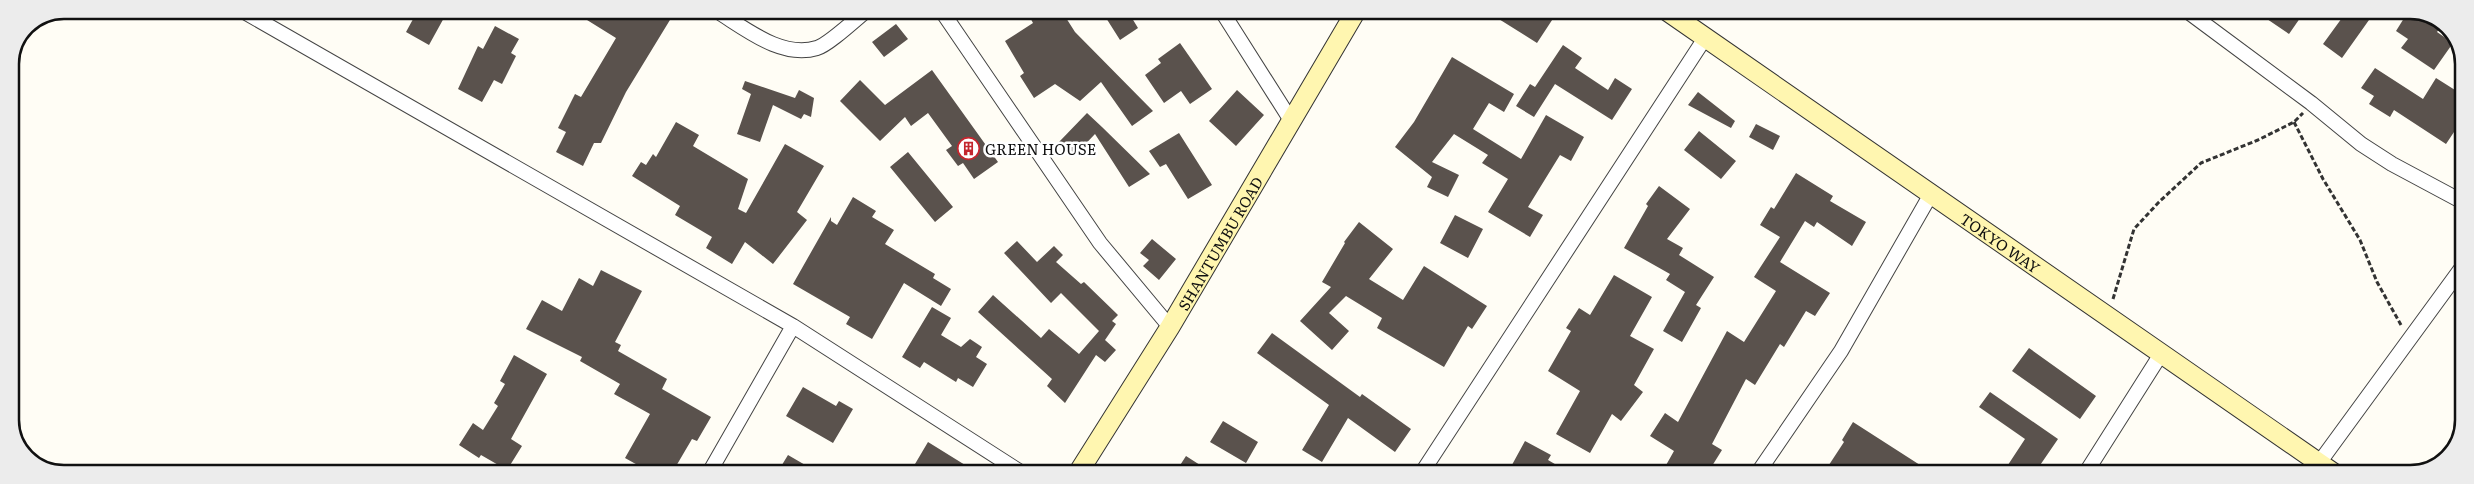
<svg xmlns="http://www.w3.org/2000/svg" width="2474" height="484" font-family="Literata,serif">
<rect width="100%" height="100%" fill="#fffdf5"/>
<path fill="#5a524d" d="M418,10H435L445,16L429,45L406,32Z
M592,10H666L673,15L626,92L601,143H594L583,166L556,152L566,132L558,128L575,94L581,97L616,38L587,20Z
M1026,10H1061L1075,32L1153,111L1132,126L1101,82L1080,101L1055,84L1034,98L1020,76L1024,73L1005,41L1033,23Z
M1101,10H1127L1138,28L1120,40Z
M1486,11H1558L1537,43Z
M2273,11H2305L2289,34L2267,19Z
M2347,11H2356L2369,20L2342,58L2323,44Z
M2415,11H2421L2443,24L2437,32L2453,43L2434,70L2401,48L2408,39L2396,31L2406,15L2410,18Z
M896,24L908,39L884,57L872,42Z
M495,26L519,39L511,53L516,56L502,84L494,80L482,102L458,89L478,46L483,49Z
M1180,43L1212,89L1190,104L1181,91L1164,103L1145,75L1161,63L1158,59Z
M1563,45L1582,58L1575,68L1608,90L1615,78L1632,89L1612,120L1555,84L1534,117L1516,106L1530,84L1535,87Z
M1452,57L1514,94L1504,112L1489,103L1473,129L1521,159L1546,115L1584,137L1571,161L1560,155L1528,207L1543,215L1530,237L1488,212L1508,179L1482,163L1488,155L1454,134L1432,162L1459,175L1448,197L1427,187L1432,177L1395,147L1414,122Z
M2375,68L2423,99L2436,78L2455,90L2464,78L2463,134L2456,129L2446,144L2394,110L2390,117L2369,104L2374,96L2361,88Z
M932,70L998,162L974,179L963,163L958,166L946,150L952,146L928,113L911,126L905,117L880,141L840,101L860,80L885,105Z
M745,81L795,98L799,90L814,98L811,117L804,114L801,119L773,105L760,142L737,134L751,94L742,89Z
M1237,90L1264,115L1236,146L1209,121Z
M1698,92L1735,121L1731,128L1688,105Z
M1087,113L1102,127L1150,174L1129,187L1095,134L1074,156L1059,142Z
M676,122L699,135L693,146L748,179L738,209L746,213L785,144L824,166L797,212L807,220L773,264L745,242L732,264L706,248L712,237L675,215L680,206L632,176L641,162L646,165L653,154L656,157Z
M1756,124L1780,136L1773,150L1749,137Z
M1699,131L1736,161L1721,179L1684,150Z
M1179,133L1212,185L1188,199L1166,164L1160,167L1149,151Z
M908,152L953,207L935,222L890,167Z
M1796,173L1833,196L1830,201L1866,222L1852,246L1817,222L1814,227L1805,221L1780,262L1830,293L1815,316L1806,311L1784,347L1780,344L1755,385L1746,379L1712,444L1722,450L1707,474H1661L1674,451L1650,436L1665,413L1678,422L1727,331L1744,342L1776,291L1754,277L1780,237L1760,225L1771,207L1774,209Z
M1659,186L1690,209L1667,239L1683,248L1679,255L1714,277L1696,305L1701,308L1682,342L1663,331L1685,292L1666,280L1670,274L1624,248L1648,206L1646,204Z
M853,197L876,211L872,217L894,230L885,244L935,274L933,278L951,289L941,306L904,283L872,339L846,324L850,317L793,284L831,217V221L837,225Z
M1455,215L1483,229L1468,258L1440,243Z
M1359,222L1393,249L1369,279L1403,300L1424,266L1487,306L1472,329L1468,326L1444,367L1377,328L1382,318L1346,296L1329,313L1349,331L1332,350L1300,321L1331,287L1322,282L1345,243L1344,242Z
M1152,239L1176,259L1159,280L1143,266L1149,260L1140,253Z
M1017,241L1037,262L1054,246L1063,255L1056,262L1081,284L1084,282L1118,315L1112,321L1116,324L1105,340L1116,350L1105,362L1096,355L1065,403L1047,386L1052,379L978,312L993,295L1041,338L1049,329L1079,354L1099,331L1061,293L1051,303L1004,253Z
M601,270L642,291L615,342L621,345L618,351L667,379L662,389L711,417L697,441L692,439L672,473H640L643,468L625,458L650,414L614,394L620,384L580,361L582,357L526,329L542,300L562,311L579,278L593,286Z
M1614,275L1652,297L1630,336L1654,349L1634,385L1643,392L1621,421L1612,414L1590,453L1556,434L1580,391L1548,371L1571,331L1566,328L1579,308L1590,315Z
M932,307L951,318L941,335L961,347L970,339L982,347L976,357L987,364L973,387L958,378L956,382L924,362L920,368L902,357Z
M1272,333L1360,397L1362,394L1411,429L1395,452L1348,418L1322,462L1302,450L1329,405L1257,353Z
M2029,348L2096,396L2080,419L2012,371Z
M514,355L547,374L511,439L522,446L507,470L481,455L479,458L459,445L473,423L483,430L498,406L494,403L505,384L500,381Z
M803,387L836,406L839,401L853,409L833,443L786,416Z
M1990,392L2058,439L2034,474H2002L2025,439L1979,407Z
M1223,421L1258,442L1246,463L1210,442Z
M1853,422L1934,474H1823L1844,442L1842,440Z
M1525,441L1551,455L1548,460L1572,474H1507Z
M928,442L978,473H929L915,464Z
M788,455L819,473H777Z
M1186,456L1214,474L1175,473Z"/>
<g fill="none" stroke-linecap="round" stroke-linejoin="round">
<defs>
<path id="street" d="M241,10L793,326L1022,473
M715,10C745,28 781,59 817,48C828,45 856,19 867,10
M941,10L1100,243L1170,327
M1221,10L1292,122
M2187,11L2311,103L2361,144L2392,164L2463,202
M2319,463L2463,266
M709,473L793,326
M1421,474L1705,38
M1757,474L1841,351L1931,194
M2085,474L2161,354"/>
<g id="secondary">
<path id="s1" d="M1667,11L2335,474"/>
<path id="s2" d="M1078,473L1170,327L1356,11"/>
</g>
</defs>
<use href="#street" stroke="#444" stroke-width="16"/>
<use href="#secondary" stroke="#333" stroke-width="21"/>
<path stroke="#333" stroke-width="3" stroke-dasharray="5 2.5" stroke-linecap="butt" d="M2294,122L2323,179L2360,240L2377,282L2401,325
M2113,299L2134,229L2159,202L2201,163L2258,140L2294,122L2303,113"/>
<use href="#street" stroke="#fff" stroke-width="14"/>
<use href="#secondary" stroke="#fff6b0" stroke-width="19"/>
</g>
<defs>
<symbol id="building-ring" viewBox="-11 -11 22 22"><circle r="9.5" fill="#fff" stroke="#c4262e" stroke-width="1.5"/><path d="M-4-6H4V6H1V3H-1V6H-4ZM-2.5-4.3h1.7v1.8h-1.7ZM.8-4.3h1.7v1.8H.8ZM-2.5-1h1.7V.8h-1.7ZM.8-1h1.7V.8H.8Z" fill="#c4262e"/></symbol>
</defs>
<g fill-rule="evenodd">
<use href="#building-ring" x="956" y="136" width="25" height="25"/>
</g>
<g text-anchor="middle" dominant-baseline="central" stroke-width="5" stroke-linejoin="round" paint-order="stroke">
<g font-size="15" fill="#111" stroke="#fff" text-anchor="start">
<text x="985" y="148">GREEN HOUSE</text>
</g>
<g font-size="15" fill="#111" stroke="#fff">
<text stroke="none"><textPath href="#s1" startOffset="406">TOKYO WAY</textPath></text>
<text stroke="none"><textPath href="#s2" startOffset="270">SHANTUMBU ROAD</textPath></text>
</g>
</g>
<path d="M0 0H2474V484H0ZM64 19H2410A45 45 0 0 1 2455 64V420A45 45 0 0 1 2410 465H64A45 45 0 0 1 19 420V64A45 45 0 0 1 64 19Z" fill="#ececec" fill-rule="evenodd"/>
<path fill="none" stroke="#111" stroke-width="2.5" d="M64 19H2410A45 45 0 0 1 2455 64V420A45 45 0 0 1 2410 465H64A45 45 0 0 1 19 420V64A45 45 0 0 1 64 19Z"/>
</svg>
